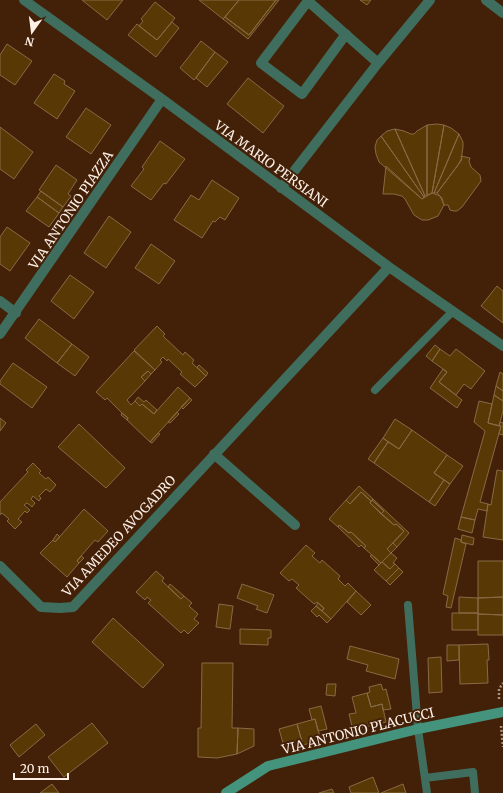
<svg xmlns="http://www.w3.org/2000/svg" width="503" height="793" font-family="Merriweather,serif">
<rect width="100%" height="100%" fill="#432108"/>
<path fill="#583905" stroke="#876a45" d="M82,0H123L107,20Z
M199,0H239L223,19Z
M239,0H276L249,35L225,17Z
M276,0H279L248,39L223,19L225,17L249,35Z
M360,0H371L367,5Z
M155,2L175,18L157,40L139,26L143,21L141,19Z
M172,22L179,28L156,57L128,35L137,24L157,40Z
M201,41L215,52L194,80L180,68Z
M7,44L32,61L15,85L0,75V55Z
M215,52L228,62L207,87L196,78Z
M54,74L65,81L64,84L75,91L57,119L34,103Z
M248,78L284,106L263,133L227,104Z
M86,108L111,125L91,154L66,137Z
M437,124L444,125L432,193L427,195V125Z
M427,125V195L425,196L395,129L404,131L411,134H414L417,131Z
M444,125L451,128L459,134L434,193H432Z
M0,127L33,152L14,179L0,169Z
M395,129L425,196L424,197L381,136L387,131Z
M459,134L463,142V147L461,161L437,193H434Z
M381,136L424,197L422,199L379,162L376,154L375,147L377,140Z
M160,141L185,159L166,184L164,183L151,200L131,186L144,169L142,167Z
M461,156L470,158L469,161L471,167L480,175L481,181L462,207L457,211H454L450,210L448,205H444L442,198L437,193L458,165L462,158Z
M56,165L77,180L68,194L71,196L63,207L39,190Z
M386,166L422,199L432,193L440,196L444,205L438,216L428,220H422L414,215L405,199L402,196L394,194H383Z
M212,180L239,198L225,220L220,217L215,222L213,221L202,238L174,220L191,195L199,200Z
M41,191L63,207L59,213L37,197Z
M37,197L59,213L49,227L26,211Z
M109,216L131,232L106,268L84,253Z
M7,227L30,243L10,271L0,264V237Z
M151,244L175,261L159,284L135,268Z
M70,275L94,292L74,319L51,301Z
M497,286L503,291V323L481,306Z
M39,319L72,344L57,363L25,338Z
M157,326L165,334L163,336L183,355L185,352L194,360L192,363L206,376L195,387L180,374L182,372L168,359L167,361L163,357L160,360L162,362L155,370L134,350Z
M72,344L89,357L75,376L57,363Z
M435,345L440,349L432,361L426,356Z
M440,349L450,356L456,349L485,371L471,389L464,384L456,395L439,382L447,372L432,361Z
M134,351L155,370L151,374L148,371L141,377L145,381L127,400L131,405L135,401L140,406L142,404L154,414L178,387L190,398L150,442L127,420L128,418L122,413L107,398L105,400L96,392Z
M13,363L47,387L32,408L0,384V381Z
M199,365L208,373L206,376L197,367Z
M443,369L447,372L439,382L462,400L457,408L430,388Z
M148,371L151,374L145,381L141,377Z
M500,372L503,374V391L496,386Z
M496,386L503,391V401L494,395Z
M494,395L503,401V411L499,426L488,423Z
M138,397L144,402L146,400L157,410L154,414L142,404L140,406L135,401Z
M190,398L192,400L183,409L181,407Z
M479,401L492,404L488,423L501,426L480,502L488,504L487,511L478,509L475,520L461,517L485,431L474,422Z
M177,412L179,414L170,423L168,422Z
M122,413L128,418L127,420L121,415Z
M0,418L6,423L0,431Z
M395,419L412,430L399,449L383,438Z
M500,422L503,423V435L499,434L501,426H499Z
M79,424L125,468L106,488L58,447Z
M412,430L447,455L434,473L444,480L429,502L374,463L388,442L399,449Z
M158,433L160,434L152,443L150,442Z
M383,438L388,442L374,463L368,459Z
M447,455L463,466L450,484L434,473Z
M33,463L41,471L39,473L46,479L48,477L56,485L50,492L46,489L39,496L41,498L39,501L33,496L31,499L35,503L32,507L27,503L24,505L30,510L27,513L25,511L18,519L22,522L15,529L7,521L9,519L2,513L0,515V502L28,472L26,470Z
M497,470L503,471V540L483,537L487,511L488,504L491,505Z
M444,480L450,484L435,506L429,502Z
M359,486L373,499L371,501L361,492L350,504L346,500Z
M361,492L371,501L370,503L394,525L396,524L404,531L387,549L391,553L381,563L364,548L366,546L351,532L349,533L339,525L338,527L329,519L346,500L350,504Z
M373,499L409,533L397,547L393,543L404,531L396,524L394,525L381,514L384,511L372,500Z
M372,500L384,511L381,514L370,503Z
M84,509L108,531L98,542L95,540L81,556L77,561L79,563L67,577L40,553L53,540L55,542Z
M461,517L475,520L472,533L458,529Z
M339,525L349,533L351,532L366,546L364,548L361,545L359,547L338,527Z
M57,534L60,537L55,542L53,540Z
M462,535L474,538L473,545L461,542Z
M455,538L461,540V542L466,544L451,608L446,607L448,596L443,594Z
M393,543L397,547L391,553L387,549Z
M306,545L315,553L312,556L320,563L322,560L340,576L338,579L345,586L348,583L356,591L331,619L322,611L324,608L317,602L314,604L296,588L299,585L292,579L289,581L280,573Z
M391,553L397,558L393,563L395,564L390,569L382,562Z
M372,555L381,563L379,565L370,556Z
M81,556L84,558L79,563L77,561Z
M478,561H503V597L478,598Z
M382,562L390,569L395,564L399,568L386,581L374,570Z
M399,568L403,572L390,585L386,581Z
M156,571L164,578L162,581L181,599L184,596L192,603L189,606L198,614L194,619L199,623L188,634L184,630L181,633L148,603L151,600L147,597L145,600L136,592Z
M170,584L184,596L181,599L168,587Z
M242,584L274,595L267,613L256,609L258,606L237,598Z
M356,591L371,605L361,615L347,602Z
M459,597L478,598V613H459Z
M503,597V615L478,614V598Z
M318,603L324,608L322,611L316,606Z
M219,604L233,606L230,629L216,627Z
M316,606L331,619L327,623L319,615L317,617L311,611Z
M452,613H478V630H452Z
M478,614L503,615V635H478Z
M113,618L164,665L143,688L92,642Z
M240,629L271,630V638H268V645L240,644Z
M488,644L489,660H487L488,683L460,684L459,645Z
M447,645H459V660L447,661Z
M350,646L399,659L395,679L366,671L368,665L347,659Z
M441,657L442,692L429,693L428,658Z
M202,663H233L232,728H238L237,754L217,758L198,757V728H201Z
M327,684H336L335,696L326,695Z
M381,684L383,690L386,689L391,709L383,710L382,704L371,707L367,693L370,692L369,687Z
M367,693L371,707L382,704L386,722L353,730L349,714L356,713L352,697Z
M321,706L327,729L318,731L315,719L312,720L309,709Z
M315,719L321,740L303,745L297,724Z
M92,723L108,743L64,777L48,757Z
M36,724L45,735L19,757L10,745Z
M297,724L303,745L285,750L279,729Z
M238,728L254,729V746L237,754Z
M373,777L379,793H351L349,787Z
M52,784L59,793H40Z
M403,784L406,793H381Z
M332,789L334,793H319Z"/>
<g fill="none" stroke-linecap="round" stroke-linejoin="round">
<path stroke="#a89181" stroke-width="2.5" stroke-dasharray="2 2" stroke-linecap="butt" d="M499,699V689L503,683
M501,726L503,747"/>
<path stroke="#3f6e5f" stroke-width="8" d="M375,390L453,311
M408,605L418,729L427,793
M425,778L473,772L475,793"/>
<path stroke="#3f6e5f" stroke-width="10" d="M24,0L162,99L389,267L503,346
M486,0L503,13
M346,34L302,94L261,63L308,1L378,63
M281,188L378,63L430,0
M0,301L16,313
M0,334L162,99
M214,454L295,525
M0,566L41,607L60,608L73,607L389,267"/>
<path stroke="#44937d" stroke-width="10" d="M226,793L268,766L418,729L503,712"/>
</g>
<g text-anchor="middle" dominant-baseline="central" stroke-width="4" stroke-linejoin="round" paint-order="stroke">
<g font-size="13" fill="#feefe7" stroke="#432108">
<text transform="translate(271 164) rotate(36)">VIA MARIO PERSIANI</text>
<text transform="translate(71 210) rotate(-56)">VIA ANTONIO PIAZZA</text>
<text transform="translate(119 536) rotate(-47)">VIA AMEDEO AVOGADRO</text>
<text transform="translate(358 731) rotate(-14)">VIA ANTONIO PLACUCCI</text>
</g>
</g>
<g transform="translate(32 32) rotate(194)" stroke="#432108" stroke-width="3" paint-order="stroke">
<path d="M0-3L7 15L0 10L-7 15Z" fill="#feefe7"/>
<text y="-6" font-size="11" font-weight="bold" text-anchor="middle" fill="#feefe7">N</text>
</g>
<path d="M14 773v6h54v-6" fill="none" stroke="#feefe7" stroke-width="2"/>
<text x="20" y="773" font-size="12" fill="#feefe7" stroke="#432108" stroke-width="3" paint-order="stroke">20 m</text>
</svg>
